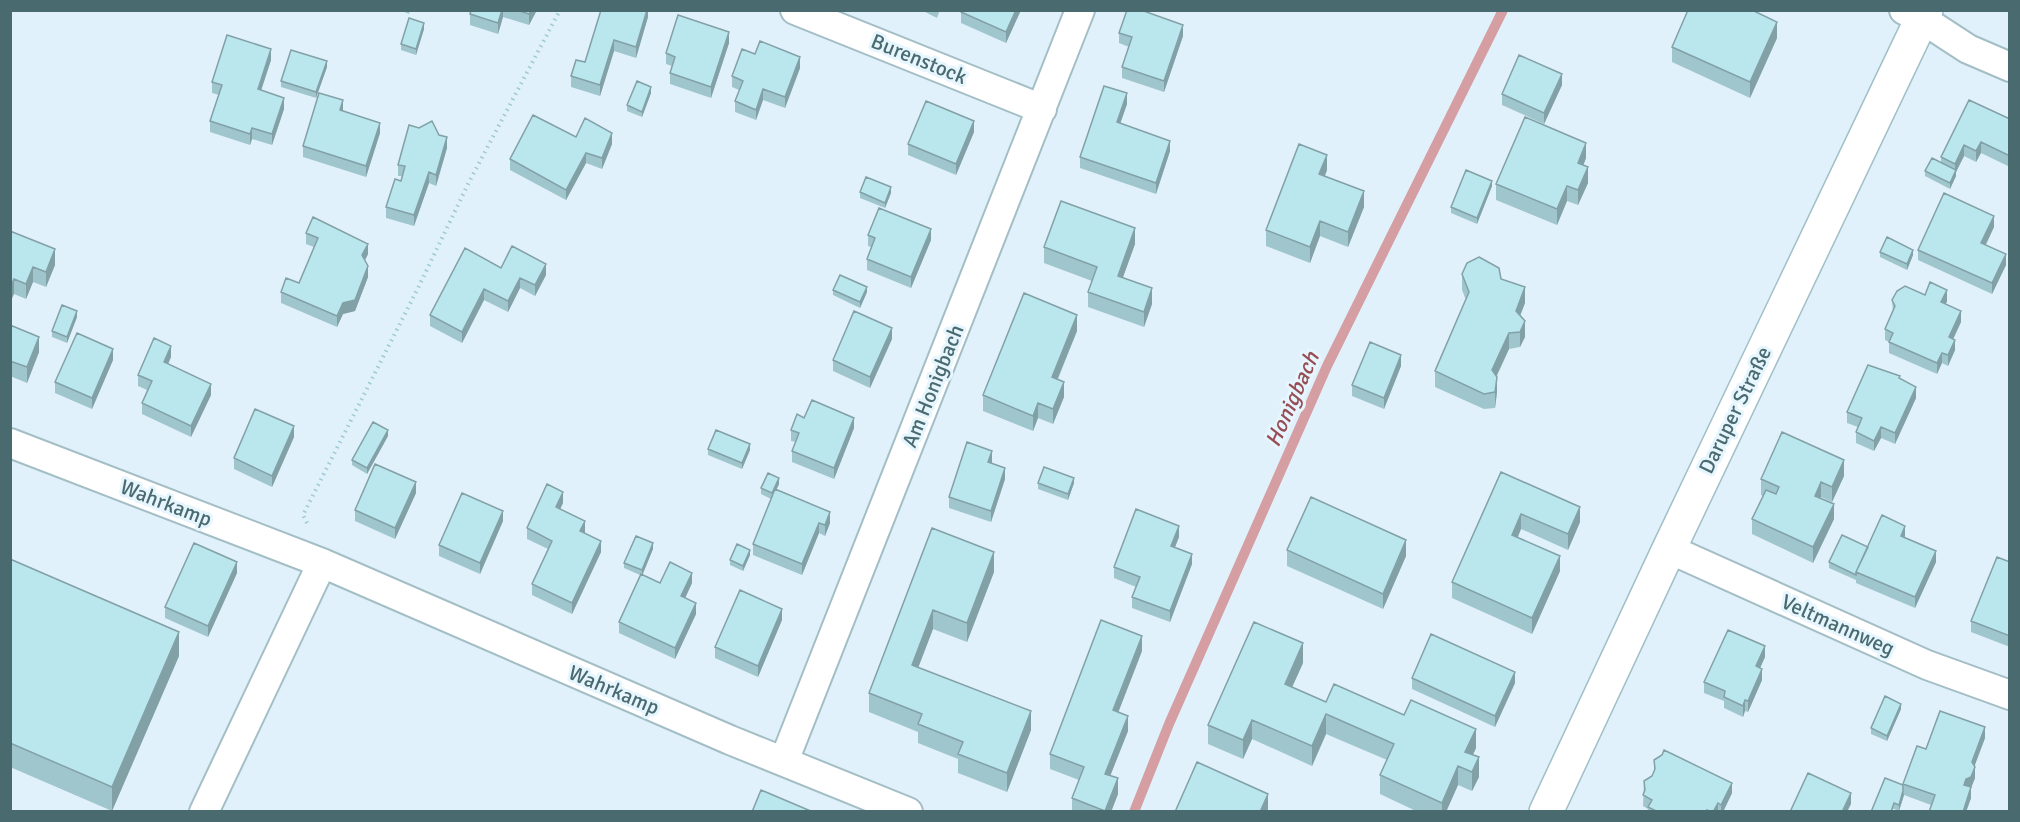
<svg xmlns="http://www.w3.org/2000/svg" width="2020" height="822" font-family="Signika,sans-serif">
<rect width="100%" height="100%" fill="#e1f1fb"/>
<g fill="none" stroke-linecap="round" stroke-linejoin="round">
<path stroke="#d49ea2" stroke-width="10" d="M1134,812L1169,724L1327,366L1503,10"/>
<defs>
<path id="street" d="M795,10L1042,109
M1904,10L1922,19L1968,49L2010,67
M10,443L322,563L730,740L908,812
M1669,549L1927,665L2010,695
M784,761L1080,10
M204,812L322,563"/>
<path id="secondary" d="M1546,812L1669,549L1926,10"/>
</defs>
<use href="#street" stroke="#a3bec5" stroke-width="32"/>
<use href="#secondary" stroke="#a0bfc7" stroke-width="36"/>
<path stroke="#9ecad3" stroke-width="4" stroke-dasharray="1.5 4.5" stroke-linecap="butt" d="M307,523L303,515L419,286L468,184L560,10"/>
<use href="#street" stroke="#fff" stroke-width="28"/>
<use href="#secondary" stroke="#fff" stroke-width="33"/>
</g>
<path fill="#a0c6cd" d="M400,10H410L409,14Z
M471,10H537L529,25L503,17L498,34L470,25V14Z
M648,10V17L636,58L614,51L600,96L571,87V76L585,62Z
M921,10H940L937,18Z
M1021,10L1006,43L961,23V12Z
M424,29L416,55L401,50V44Z
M1119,33L1183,36L1164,92L1122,78V67L1129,47L1119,43Z
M1777,38L1750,98L1672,62V47Z
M729,43L711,98L670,84V73L672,66L666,64V53Z
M755,54L800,68L785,108L763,100L756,120L735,112V101L739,90L732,87V76Z
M271,60L261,90L284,109L272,145L252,139L250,145L210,132V121L219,95L212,93V82Z
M327,67L316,98L281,87V81Z
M1562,85L1544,124L1502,105V94Z
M651,93L642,117L627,111V105Z
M1127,104L1120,123L1170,151L1156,194L1080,168V157Z
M2010,119V167L1981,153L1976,162L1964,156L1956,172V176L1950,189L1925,176V171L1941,163V157Z
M974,132L956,175L908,155V144Z
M380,133L366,177L303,157V146Z
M439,135L447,148L436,186L429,183L414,226L386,218V207L401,181L402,176H398V165Z
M576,137L612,144L602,169L586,163L566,200L510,170V159Z
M1586,158L1583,166L1588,183L1578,205L1567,201L1557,225L1496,200V184Z
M1327,170L1325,176L1364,207L1348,247L1320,236L1310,263L1266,246V230Z
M1492,186L1477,224L1451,213V207Z
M860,192L891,193L885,208L860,198Z
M1994,227L1986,245L2006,265L1992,294L1918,260V250Z
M10,231L55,265L46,287L33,282L26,299L14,294Z
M306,233L368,254L365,260L368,277L355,311L343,314L337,327L281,303V292L299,283L314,247L306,244Z
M868,235L931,240L911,288L867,270V259L871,247L868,246Z
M1135,244L1123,277L1152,304L1144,327L1088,307V292L1092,281L1044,263V247Z
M1880,252L1913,255L1907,270L1880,257Z
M501,268L546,275L535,296L520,288L508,312L484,300L462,343L430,326V315Z
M1462,274L1501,279L1525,303L1520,316L1525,337L1520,347L1509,349L1497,376V392L1495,408L1484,409L1435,387V371L1466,300L1462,290Z
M833,290L867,292L860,308L833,295Z
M1925,295L1947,301L1946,304L1961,322L1953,339L1955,350L1948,366L1942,363L1937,374L1889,353V342L1885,340V329L1893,312L1892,300Z
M77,317L67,343L52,337V331Z
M10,325L39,352L27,383L10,376Z
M1077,331L1058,379L1064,397L1053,424L1038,418L1033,431L983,411V395Z
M892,339L870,388L833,371V360Z
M171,357L168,364L211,395L191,437L142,414V403L147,390L138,386V375Z
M113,360L92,409L55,393V382Z
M1401,366L1384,409L1352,396V385Z
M1900,379L1916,398L1895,444L1881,438L1874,451L1856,443V432L1858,427L1847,423V412Z
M804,418L854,428L834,479L792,462V451L796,442L791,441V430Z
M388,436L367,474L352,465V460Z
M294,437L272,487L234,469V458Z
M708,449L750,450L742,469L708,455Z
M992,462L991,463L1005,479L991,522L949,508V497Z
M1501,472L1580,522L1568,550L1521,529L1518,537L1560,571L1532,634L1452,598V582Z
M1844,476L1832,502L1821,497V498L1834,519L1813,563L1752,534V519L1763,496L1761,495V479Z
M1038,483H1074L1068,500L1038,489Z
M779,484L776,490L830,523L825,536L819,533L802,575L753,555V544L771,499L761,494V488Z
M416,493L395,539L355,521V510Z
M563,503L560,509L585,532L584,533L601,552L572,614L532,595V584L548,549L527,539V528Z
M503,521L480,574L439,556V545Z
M932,528L994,572L967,642L933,629L918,667L1031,730L1007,792L958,773V759L918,743V732L869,712V693Z
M1179,537L1175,547L1192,564L1170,622L1132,608V597L1136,587L1114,578V567Z
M1905,537V538L1936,562L1915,608L1856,583V580L1829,568V562Z
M653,549L642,575L660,583H692L685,598L696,614L675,659L619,633V622L640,575L624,568V563Z
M1287,550L1406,556L1383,609L1287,566Z
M750,555L743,571L730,565V560Z
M10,559L179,656L112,811L10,767Z
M2010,562V647L1971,632V621Z
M237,573L208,637L165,618V607Z
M782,620L758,677L715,658V647Z
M1142,651L1118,712L1128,731L1110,776L1118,794L1111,812H1072V798L1079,780L1050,769V754Z
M1765,657L1760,668L1762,680L1748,712L1745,711L1743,717L1724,708V701L1704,693V682Z
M1303,663L1292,687L1326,702L1476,748L1473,755L1479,777L1472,791L1458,785L1446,812H1418L1380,794V775L1387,760L1326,734L1312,766L1252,739L1243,759L1208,744V725Z
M1412,678L1515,683L1495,727L1412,689Z
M1901,709L1887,741L1871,734V728Z
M1985,738L1974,766L1975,778L1971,788V798L1966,812H1929L1931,805L1904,795L1899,811L1894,809L1871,812L1903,785L1926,749Z
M1654,760L1732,793L1723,812H1648V809L1643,806L1644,781L1652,776L1654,771Z"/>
<path fill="#82a1a7" d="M502,10H503V17L498,34V23Z
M531,10H537L529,25V14Z
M647,10H648V17L636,58V47Z
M1016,10H1021L1006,43V32Z
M1777,22V38L1750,98V82Z
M424,23V29L416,55V49Z
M1183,25V36L1164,92V81Z
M729,32V43L711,98V87Z
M614,40V51L600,96V85Z
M271,49V60L258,100V89Z
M800,57V68L785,108V97Z
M327,61V67L316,98V92Z
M1562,74V85L1544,124V113Z
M651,87V93L642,117V112Z
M763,89V100L756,120V110Z
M1127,93V104L1117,133V122Z
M284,98V109L272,145V134Z
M343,100V111L340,110Z
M974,121V132L956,175V164Z
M380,123V133L366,177V166Z
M252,128V139L250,145V134Z
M612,133V144L602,169V158Z
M447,137V148L436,186V175Z
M1170,141V151L1156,194V183Z
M1981,142V153L1976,162V151Z
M1586,143V158L1578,179V163Z
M1964,145V156L1956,172V176L1950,189V183L1955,173V164Z
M586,153V163L566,200V190Z
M1327,155V170L1319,190V174Z
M1588,167V183L1578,205V190Z
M429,172V183L414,226V215Z
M1492,181V186L1477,224V218Z
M1567,186V201L1557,225V209Z
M891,187V193L885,208V203Z
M1364,191V207L1348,247V232Z
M1994,216V227L1981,254V243Z
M1320,221V236L1310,263V247Z
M1135,228V244L1118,291V276Z
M931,229V240L911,288V277Z
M368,244V254L362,266V255Z
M55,249V265L46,287V272Z
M1913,250V255L1907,270V264Z
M2006,254V265L1992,294V283Z
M546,264V275L535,296V285Z
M368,266V277L355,311L343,314L337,327V316L343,303Z
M33,267V282L26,299V284Z
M520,278V288L508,312V301Z
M14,279V294L10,303V288Z
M867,287V292L860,308V302Z
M1525,287V303L1516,326V311Z
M1152,288V304L1144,327V312Z
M484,289V300L462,343V332Z
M1947,290V301L1941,313V302Z
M77,311V317L67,343V337Z
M1961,311V322L1949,348V337Z
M1077,315V331L1052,392V377Z
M1525,321V337L1520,347V332Z
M892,328V339L870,388V377Z
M1509,333V349L1492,385V370Z
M39,337V352L27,383V367Z
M1955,340V350L1948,366V355Z
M171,346V357L164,373V362Z
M113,349V360L92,409V398Z
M1942,353V363L1937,374V363Z
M1401,355V366L1384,409V398Z
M1497,377V392L1495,408V392Z
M1064,382V397L1053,424V409Z
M211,384V395L191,437V426Z
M1916,387V398L1895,444V433Z
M1038,403V418L1033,431V416Z
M854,418V428L834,479V468Z
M294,426V437L272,487V476Z
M1881,427V438L1874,451V441Z
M388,430V436L367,474V468Z
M750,444V450L742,469V463Z
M992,451V462L988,473V462Z
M1844,460V476L1832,502V487Z
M1005,468V479L991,522V511Z
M779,478V484L772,499V493Z
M1074,478V483L1068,500V494Z
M416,482V493L395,539V528Z
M1821,482V497L1815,511V496Z
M563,492V503L556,518V507Z
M1834,504V519L1813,563V547Z
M1580,507V522L1568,550V534Z
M503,511V521L480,574V563Z
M830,512V523L825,536V525Z
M1521,514V529L1512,550V535Z
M585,521V532L580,542V531Z
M819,523V533L802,575V564Z
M1179,526V537L1171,557V546Z
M1905,526V537L1901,547V536Z
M1406,540V556L1383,609V594Z
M601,541V552L572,614V603Z
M653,543V549L642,576V570Z
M750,550V555L743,571V566Z
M1936,551V562L1915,608V597Z
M994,552V572L967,642V623Z
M1192,554V564L1170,622V611Z
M1560,556V571L1532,634V618Z
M237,562V573L208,637V626Z
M692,573V583L681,607V596Z
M696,603V614L675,659V648Z
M782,609V620L758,677V666Z
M933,610V629L912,684V665Z
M179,632V656L112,811V787Z
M1142,636V651L1113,726V710Z
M1303,643V663L1285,703V684Z
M1765,646V657L1756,677V666Z
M1762,669V680L1748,712V701Z
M1515,672V683L1495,727V716Z
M1745,700V711L1743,717V706Z
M1901,704V709L1887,741V736Z
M1031,711V730L1007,792V773Z
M1326,714V734L1312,766V746Z
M1128,716V731L1105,789V774Z
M1252,720V739L1243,759V740Z
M1985,727V738L1972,773V762Z
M1476,729V748L1466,769L1465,752Z
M1479,757V777L1472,791V772Z
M1458,766V785L1446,812H1442V803Z
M1975,767V778L1971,788V798L1966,812H1963L1964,785L1966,779Z
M1118,778V794L1111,812H1105Z
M1732,783V793L1723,812H1721V805Z
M1903,791L1904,795L1899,811V805Z
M1851,793V804L1847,812H1842Z
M1268,794V809L1267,812H1260Z
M1718,803V812H1713Z"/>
<path fill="#bae6ee" stroke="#82a1a7" stroke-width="1.5" d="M471,10H502L498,23L470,14Z
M517,10H531L529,14Z
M601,10H647L636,47L614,40L600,85L571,76L576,60L585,62Z
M961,10H1016L1006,32L961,12Z
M1127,10H1141L1183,25L1164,81L1122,67L1132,37L1119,33Z
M1688,10H1752L1777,22L1750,82L1672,47Z
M678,15L729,32L711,87L670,73L675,57L666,53Z
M409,18L424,23L416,49L401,44Z
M227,35L271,49L258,89L284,98L272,134L252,128L250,134L210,121L222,85L212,82Z
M760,41L800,57L785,97L763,89L756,110L735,101L743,81L732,76L742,49L755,54Z
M291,50L327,61L316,92L281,81Z
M1519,55L1562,74L1544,113L1502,94Z
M637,81L651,87L642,112L627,105Z
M1104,86L1127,93L1117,122L1170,141L1156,183L1080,157Z
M319,93L343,100L340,110L380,123L366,166L303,146Z
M1969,100L2010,119V156L1981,142L1976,151L1964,145L1955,164L1941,157Z
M926,101L974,121L956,164L908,144Z
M533,115L576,137L585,118L612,133L602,158L586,153L566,190L510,159Z
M1525,117L1586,143L1578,163L1588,167L1578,190L1567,186L1557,209L1496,184Z
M432,121L439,135L447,137L436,175L429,172L414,215L386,207L395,179L401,181L405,166L398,165L409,125L419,128Z
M1299,144L1327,155L1319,174L1364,191L1348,232L1320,221L1310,247L1266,230Z
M1932,158L1956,170L1950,183L1925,171Z
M1466,170L1492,181L1477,218L1451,207Z
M866,177L891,187L885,203L860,192Z
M1944,193L1994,216L1981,243L2006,254L1992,283L1918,250Z
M1061,201L1135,228L1118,276L1152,288L1144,312L1088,292L1097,267L1044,247Z
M879,208L931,229L911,277L867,259L875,238L868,235Z
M313,217L368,244L362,255L368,266L355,300L343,303L337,316L281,292L286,278L299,283L318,238L306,233Z
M10,231L55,249L46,272L33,267L26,284L14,279L10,288Z
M1887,237L1913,250L1907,264L1880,252Z
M512,246L546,264L535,285L520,278L508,301L484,289L462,332L430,315L465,248L501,268Z
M1479,257L1499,268L1501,279L1525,287L1516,311L1525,321L1520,332L1509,333L1492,370L1497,377L1495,392L1484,394L1435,371L1469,292L1462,274L1467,263Z
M840,275L867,287L860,302L833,290Z
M1930,282L1947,290L1941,302L1961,311L1949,337L1955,340L1948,355L1942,353L1937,363L1889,342L1893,333L1885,329L1895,306L1892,300L1897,291L1905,286L1925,295Z
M1024,293L1077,315L1052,377L1064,382L1053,409L1038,403L1033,416L983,395Z
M62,305L77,311L67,337L52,331Z
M854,311L892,328L870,377L833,360Z
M10,325L39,337L27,367L10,361Z
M77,333L113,349L92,398L55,382Z
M154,338L171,346L164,362L211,384L191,426L142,403L152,381L138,375Z
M1370,342L1401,355L1384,398L1352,385Z
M1868,365L1900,376L1899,378L1916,387L1895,433L1881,427L1874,441L1856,432L1862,418L1847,412Z
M812,400L854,418L834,468L792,451L799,433L791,430L797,414L804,418Z
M255,409L294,426L272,476L234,458Z
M373,422L388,430L367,468L352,460Z
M716,430L750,444L742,463L708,449Z
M1782,432L1844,460L1832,487L1821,482L1815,496L1834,504L1813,547L1752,519L1766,490L1776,494L1779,487L1761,479Z
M967,442L992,451L988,462L1005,468L991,511L949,497Z
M375,464L416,482L395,528L355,510Z
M1044,467L1074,478L1068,494L1038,483Z
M1501,472L1580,507L1568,534L1521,514L1512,535L1560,556L1532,618L1452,582Z
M768,473L779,478L772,493L761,488Z
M547,484L563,492L556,507L585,521L580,531L601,541L572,603L532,584L552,541L527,528Z
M775,489L830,512L825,525L819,523L802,564L753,544Z
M462,493L503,511L480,563L439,545Z
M1311,497L1406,540L1383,594L1287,550Z
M1136,509L1179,526L1171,546L1192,554L1170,611L1132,597L1140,577L1114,567Z
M1882,515L1905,526L1901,536L1936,551L1915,597L1856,572Z
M932,528L994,552L967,623L933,610L912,665L1031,711L1007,773L958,754L963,742L918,724L922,714L869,693Z
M1842,535L1868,547L1856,572V575L1829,562Z
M636,536L653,543L642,570L624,563Z
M194,543L237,562L208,626L165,607Z
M737,544L750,550L743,566L730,560Z
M1997,557L2010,562V636L1971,621Z
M10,559L179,632L112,787L10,743Z
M670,562L692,573L681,596L696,603L675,648L619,622L641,574L660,583Z
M740,590L782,609L758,666L715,647Z
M1101,620L1142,636L1113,710L1128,716L1105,774L1118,778L1105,811L1072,798L1084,767L1050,754Z
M1254,622L1303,643L1285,684L1326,702L1334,684L1404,715L1411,700L1476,729L1465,752L1479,757L1472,772L1458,766L1442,803L1380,775L1394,744L1326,714L1312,746L1252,720L1243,740L1208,725Z
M1728,630L1765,646L1756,666L1762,669L1748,701L1745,700L1743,706L1724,697L1725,691L1704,682Z
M1431,634L1515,672L1495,716L1412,678Z
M1885,696L1901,704L1887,736L1871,728Z
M1940,711L1985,727L1972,762L1975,767L1971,777L1966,779L1964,785L1971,787L1963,812H1929L1935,795L1903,784L1917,746L1926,749Z
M1664,750L1732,783L1721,805L1718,803L1713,812L1707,810V812H1658L1648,807L1652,800L1643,795L1645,790L1644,781L1652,776L1655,769L1654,760L1662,755Z
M1197,762L1268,794L1260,812H1175Z
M1808,773L1851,793L1842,812H1790Z
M1885,778L1903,785V791L1899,805L1894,803L1891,812H1871Z
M761,790L813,812H752Z"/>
<g text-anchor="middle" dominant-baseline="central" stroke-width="6" stroke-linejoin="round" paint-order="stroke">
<g font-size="21" fill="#496b70" stroke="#e6f5fe">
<text transform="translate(919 59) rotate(22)">Burenstock</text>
<text transform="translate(933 386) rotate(-68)">Am Honigbach</text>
<text transform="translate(1735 410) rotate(-64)">Daruper Straße</text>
<text transform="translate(166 503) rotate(21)">Wahrkamp</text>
<text transform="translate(1838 625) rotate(24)">Veltmannweg</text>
<text transform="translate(614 690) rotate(23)">Wahrkamp</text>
</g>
<g font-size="22" font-style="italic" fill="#964e53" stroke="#e6f5fe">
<text transform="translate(1292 399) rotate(-66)">Honigbach</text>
</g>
</g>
<rect width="2020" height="822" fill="none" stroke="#496b70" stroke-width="24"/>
</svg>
